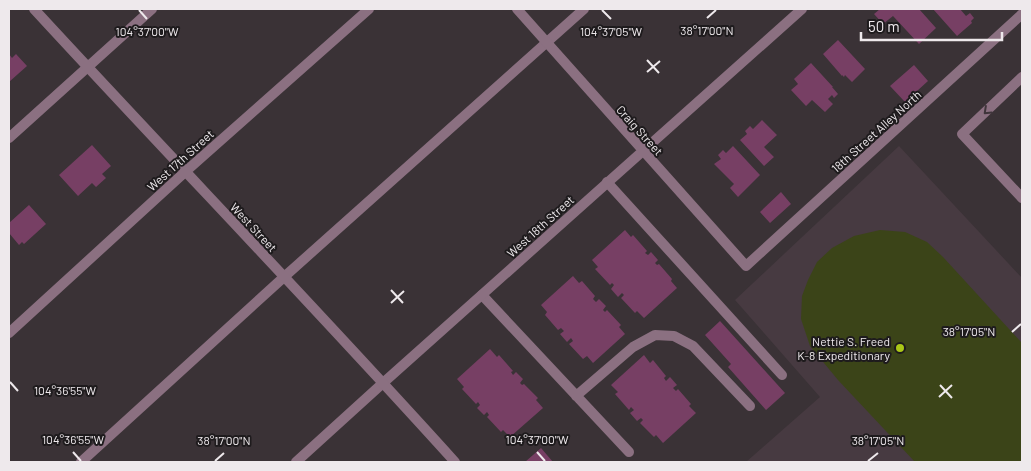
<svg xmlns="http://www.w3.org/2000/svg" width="1031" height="471" font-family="Barlow,sans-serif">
<rect width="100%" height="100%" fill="#3a3236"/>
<path fill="#473a41" d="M899,146L1022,278V462H746L820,397L735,300Z"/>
<path fill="#3b4418" d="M880,230L905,232L927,242L943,257L1022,343V462H915L838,380L810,346L801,319L802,296L808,280L817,262L832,248L854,236Z"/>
<path fill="#773f64" d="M880,9H919L936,28L919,44L893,16L883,24L874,14Z
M933,9H960L966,16L970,13L974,18L971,21L972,23L957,36Z
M838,40L865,69L852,82L845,75L844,77L842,75V76L823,54Z
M9,54L12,58L16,54L27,66L9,82Z
M811,63L833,87H832L838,94L834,98L832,95L828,99L833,104L825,112L812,100L806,106L791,90L798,84L794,79Z
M914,65L928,81L905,102L890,86Z
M762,120L777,135L764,147L774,157L764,166L740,140L747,134L745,131L750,126L753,129Z
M92,145L111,166L102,174L106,178L96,187L92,183L78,196L59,175Z
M733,146L760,175L738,197L730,188L734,184L714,164L721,159L718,155L723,150L726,153Z
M781,192L791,204L770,223L760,212Z
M29,205L46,224L24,244L22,242L19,245L9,233V223Z
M625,230L631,237L633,235L647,251L645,253L648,255L651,252L658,260L655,263L657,265L659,264L672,279L671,281L677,288L644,318L637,311L635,313L621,298L624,295L622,293L618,297L611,289L614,285L612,283L610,285L595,269L598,267L592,260Z
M573,276L579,283L582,281L595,296L593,299L596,302L599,299L606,306L603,310L605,312L607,310L621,325L619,327L625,334L593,363L587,356L583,359L569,344L573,341L571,338L567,342L560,334L564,331L561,328L558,330L545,315L547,312L541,305Z
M720,321L785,393L766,410L728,367L731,364L705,335Z
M490,349L497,357L499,355L513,371L511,372L513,375L516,372L523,379L520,383L522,385L524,384L538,398L536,400L543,408L510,437L503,430L501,432L487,417L489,415L487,412L484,415L477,408L480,405L478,402L476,404L462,389L464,387L457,379Z
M644,355L650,363L653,360L666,376L664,378L666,381L670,377L677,385L673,388L676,391L678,389L691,404L689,406L696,413L663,443L656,435L654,437L640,423L643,420L641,418L637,421L630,413L634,410L631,407L629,410L615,394L618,392L611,385Z
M541,448L553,462H525Z"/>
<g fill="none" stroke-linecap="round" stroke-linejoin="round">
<path stroke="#8b7081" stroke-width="10" d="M1022,77L962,134L1022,198
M9,138L152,9
M607,182L782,375
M482,295L629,452
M576,396L633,347L655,335L674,336L693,346L750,406
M81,462L284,277L584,9"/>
<path stroke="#8b7081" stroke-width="10" d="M517,9L746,266L1022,14
M296,462L383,383L802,9"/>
<path stroke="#8b7081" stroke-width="10" d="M34,9C174,161 317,309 455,462
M9,333L185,172L369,9"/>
</g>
<defs><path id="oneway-chevron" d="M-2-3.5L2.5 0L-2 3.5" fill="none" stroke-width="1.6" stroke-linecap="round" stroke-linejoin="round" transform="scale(1.25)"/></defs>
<use stroke="#3f353b" href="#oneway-chevron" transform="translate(987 111) rotate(137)"/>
<path fill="none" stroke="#eee9ec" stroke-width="2" d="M139,10L147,19M602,10L611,19M707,18L716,10M647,60L659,73M647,72L660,61M391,290L403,303M391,303L404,291M1012,332L1021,324M10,382L18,391M940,385L952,398M939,397L952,385M73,452L81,461M537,452L545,461M215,461L224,453M868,461L878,453"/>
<circle fill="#aac717" stroke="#1e1b1d" stroke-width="2" cx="900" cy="348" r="5"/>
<g text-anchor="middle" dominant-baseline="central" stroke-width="4" stroke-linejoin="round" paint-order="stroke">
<g font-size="12" fill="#eee9ec" stroke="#1e1b1d">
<text transform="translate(640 130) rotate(48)">Craig Street</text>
<text transform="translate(876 131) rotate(-42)">18th Street Alley North</text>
<text transform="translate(180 160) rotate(-42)">West 17th Street</text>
<text transform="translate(540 226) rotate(-42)">West 18th Street</text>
<text transform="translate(254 227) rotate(47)">West Street</text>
</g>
<g font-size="12" fill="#eee9ec" stroke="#1e1b1d" text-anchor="end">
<text x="890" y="341">Nettie S. Freed<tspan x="890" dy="14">K-8 Expeditionary</tspan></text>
</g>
</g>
<g font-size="12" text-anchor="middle" fill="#eee9ec" stroke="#1e1b1d" stroke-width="4" stroke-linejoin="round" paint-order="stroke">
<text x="707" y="35">38°17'00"N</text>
<text x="147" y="36">104°37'00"W</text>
<text x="611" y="36">104°37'05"W</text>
<text x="969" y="336">38°17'05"N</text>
<text x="65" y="395">104°36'55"W</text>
<text x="73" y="444">104°36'55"W</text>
<text x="537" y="444">104°37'00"W</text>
<text x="224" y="445">38°17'00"N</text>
<text x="878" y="445">38°17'05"N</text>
</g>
<rect width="1031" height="471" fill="none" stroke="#eee9ec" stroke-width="20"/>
<path d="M861 32v8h141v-8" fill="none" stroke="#eee9ec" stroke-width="2.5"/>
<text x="868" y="32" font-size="15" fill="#eee9ec" stroke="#1e1b1d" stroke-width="4" paint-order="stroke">50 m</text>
</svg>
